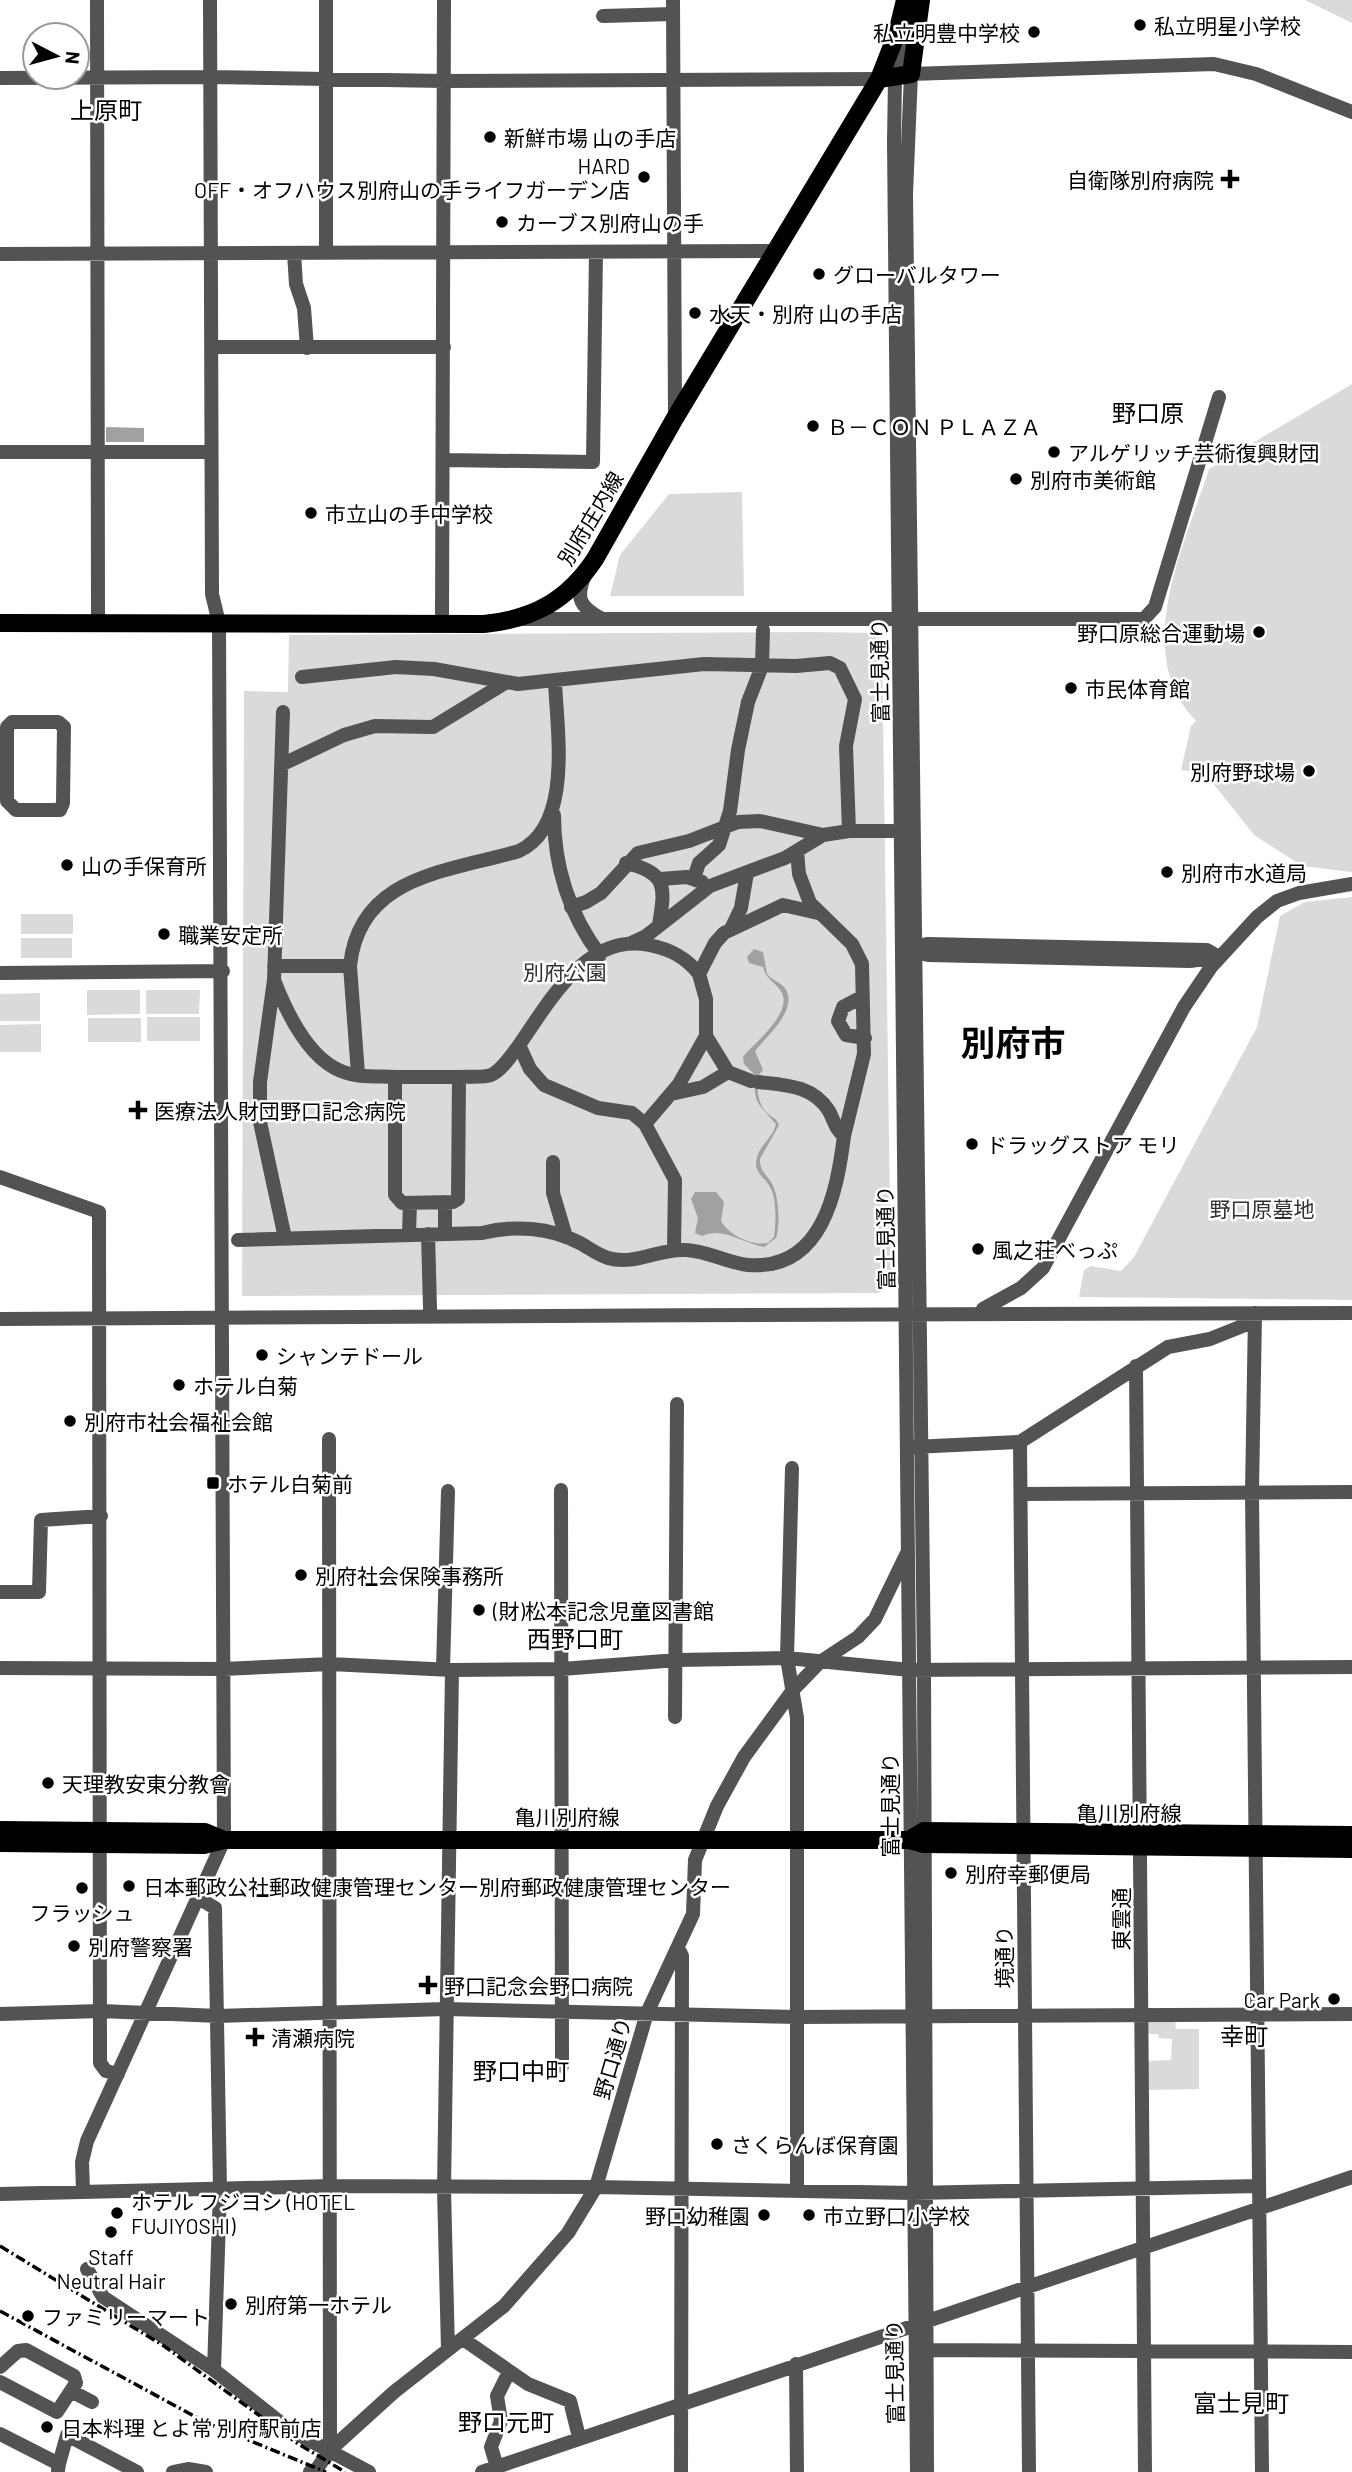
<svg xmlns="http://www.w3.org/2000/svg" width="1352" height="2472" font-family="Barlow,'Noto Sans JP',sans-serif">
<rect width="100%" height="100%" fill="#fff"/>
<path fill="#dadada" d="M1305,0H1352V23Z
M1352,384V872H1351L1302,866L1254,835L1205,773L1181,770L1191,726L1196,721C1130,652 1185,545 1209,469Z
M742,492L744,596H610L620,555L669,494Z
M813,632L877,633L882,644L891,1278L879,1293L242,1296L244,691L288,692L289,635Z
M1352,897V1300L1079,1297L1084,1270L1091,1266L1121,1271L1134,1257L1257,1027L1280,916L1305,902Z
M21,914H73V934H21Z
M21,938H72V958H21Z
M87,990H140V1014L87,1015Z
M146,990H200L199,1014H146Z
M40,993V1021H0V994Z
M147,1017H200V1041H147Z
M88,1018H141V1042H88Z
M41,1024V1052H0V1025Z
M1146,2019H1175L1176,2029H1199V2089L1146,2090V2061L1171,2060L1172,2039L1159,2038L1158,2034H1146Z"/>
<path fill="#a1a1a1" d="M106,427L144,428V442H106Z
M754,949L763,952L767,974C772,980 780,982 785,988C799,1009 767,1036 755,1051L763,1070L758,1076C757,1088 757,1102 766,1112C772,1118 776,1117 779,1125L760,1159C759,1173 770,1176 774,1188C779,1202 780,1224 776,1238L764,1247C742,1243 723,1226 702,1236L695,1233L698,1218L691,1199L695,1192H716L724,1202L721,1221C729,1235 751,1246 768,1243L774,1237C776,1223 777,1199 770,1187C765,1178 756,1174 756,1163C757,1146 773,1139 776,1124C758,1103 754,1105 754,1074L744,1064L743,1057C754,1043 792,1014 782,993C777,983 766,980 763,967L749,963L747,957Z"/>
<g fill="none" stroke-linecap="round" stroke-linejoin="round">
<path stroke="#535353" stroke-width="14" d="M97,0L98,616
M326,0V253
M673,0L675,418
M603,16L673,14
M900,38L895,77L894,142L917,2472
M0,78L211,77L444,81L879,79
M294,253L296,284L304,308L307,348
M0,254L775,251
M211,347H444
M0,452H211
M444,460L593,462L596,252
M585,575C575,599 580,607 602,619
M520,619H1144L1155,607L1219,397
M442,623L444,0
M302,677L396,667L434,669L518,684L704,664L796,666L830,663L840,668L855,699L846,746L849,831
M283,712L274,980L260,1082V1122L285,1238
M12,722H58L64,727L63,803L60,810H16L7,801V727Z
M283,764L344,735L375,726L433,727L505,683
M554,815C554,865 569,915 600,955
M797,851L799,874L810,903L852,944L862,964L864,1054L844,1136
M626,863C668,873 665,888 659,925
M694,878L699,863L719,845L730,811L738,750L748,702L762,666L763,630
M660,879L687,877L702,882
M571,907L586,902L601,893L638,853L689,841L738,822L760,821L823,835L849,831H892
M731,929L741,908L747,873
M631,943L646,936L710,886L785,858L823,835
M907,948L928,944L1207,950L1219,957
M908,951L928,955L1190,961L1219,957
M274,966H350C359,875 448,872 519,851C573,826 557,731 555,682
M350,966L358,1074
M0,973L223,971
M274,980C286,1011 308,1058 341,1071C356,1078 379,1076 395,1077V1195L402,1203L453,1202L458,1199L459,1077C468,1076 483,1078 491,1075C501,1071 511,1056 517,1048C547,1006 585,932 649,945C670,949 686,957 699,974
M862,997L843,1007L838,1021L846,1035L865,1038
M706,1036L728,1072L751,1081
M519,1045L530,1069L544,1085L598,1108L632,1113L645,1124
M395,1077H459
M671,1094L703,1087L728,1072
M553,1162V1193L566,1237
M0,1177L99,1212L100,2063L106,2071L118,2074
M445,1202V1234
M409,1234L410,1203
M428,1234L430,1308
M238,1240L482,1233C513,1225 550,1227 580,1243C589,1248 598,1255 608,1258C635,1266 659,1248 686,1250C708,1251 727,1263 748,1265C823,1271 837,1191 844,1136C835,1129 834,1120 829,1111C813,1085 785,1085 758,1082
M674,1250L675,1180L645,1124L679,1084L706,1036V999L699,974L715,943L724,933L783,905L818,913
M983,1309L1021,1288L1043,1268L1184,1007L1211,967L1257,917L1277,901L1299,893L1352,884
M1255,1313L1252,1492L1262,2472
M0,1319C451,1319 901,1311 1352,1313
M1136,1366L1145,2472
M329,1439L330,2450
M1020,1442L1029,2472
M913,1447L1020,1442L1168,1347L1210,1339L1255,1321
M792,1468L787,1658L797,1718V2191
M561,1490L562,2066
M1021,1494L1352,1492
M0,1592H39L41,1520L101,1516
M0,1668L223,1669L330,1664L452,1670L562,1669L677,1660L787,1658L910,1670L1352,1667
M443,1669L448,1491
M675,1717L677,1404
M200,1899L215,1908L220,2190L214,2370
M678,1948L682,1956L681,2472
M0,2014L101,2011L218,2016L445,2009L798,2017L1352,2014
M83,2190L82,2162L87,2141L224,1840L219,623L212,594L210,0
M0,2194L332,2186L596,2187L913,2193L1259,2186
M87,2269L103,2297L214,2370L290,2430L369,2472
M463,2339L528,2384L570,2401L579,2437
M448,2350L444,2189L452,1670
M927,2350L1352,2352
M796,2364L797,2472
M0,2367L18,2351L26,2350L74,2376L76,2383L57,2412L0,2382
M71,2391L92,2402
M0,2434L59,2464L58,2470
M59,2464L67,2435L137,2472
M497,2467L491,2447L501,2421L497,2396L509,2372
M173,2472L188,2469L206,2472
M310,2472L316,2470L330,2450L394,2392L504,2306L568,2233L596,2187L647,2013L693,1914L695,1860L717,1806L744,1757L793,1690L820,1662L858,1637L875,1619L907,1553
M482,2472L1352,2177
M927,2472L924,1669L906,194L911,74L1214,64L1256,74L1352,112"/>
<path stroke="#000" stroke-width="18" d="M879,79L897,33L905,0
M0,623L484,624C533,619 567,601 595,559L675,418L879,79L911,74L921,0
M0,1830L205,1832L224,1840
M909,1840L924,1831L1352,1835
M0,1843L204,1845L224,1840H909L924,1844L1352,1849"/>
<path stroke="#000" stroke-width="3.5" stroke-dasharray="10 3.5 2 3.5" stroke-linecap="butt" d="M0,2246L164,2346L297,2443L345,2472
M0,2311L207,2423L326,2472"/>
</g>
<g fill="#000" stroke="#fff" stroke-width="2.5">
<circle cx="1140" cy="25" r="7"/>
<circle cx="1034" cy="32" r="7"/>
<circle cx="490" cy="137" r="7"/>
<circle cx="644" cy="177" r="7"/>
<path d="M1226.5 168.5h7v7h7v7h-7v7h-7v-7h-7v-7h7z"/>
<circle cx="502" cy="222" r="7"/>
<circle cx="819" cy="274" r="7"/>
<circle cx="695" cy="313" r="7"/>
<circle cx="813" cy="426" r="7"/>
<circle cx="1054" cy="452" r="7"/>
<circle cx="1016" cy="479" r="7"/>
<circle cx="311" cy="513" r="7"/>
<circle cx="1259" cy="632" r="7"/>
<circle cx="1071" cy="688" r="7"/>
<circle cx="1309" cy="771" r="7"/>
<circle cx="67" cy="865" r="7"/>
<circle cx="1167" cy="872" r="7"/>
<circle cx="164" cy="934" r="7"/>
<path d="M134.5 1099.5h7v7h7v7h-7v7h-7v-7h-7v-7h7z"/>
<circle cx="972" cy="1144" r="7"/>
<circle cx="978" cy="1249" r="7"/>
<circle cx="262" cy="1355" r="7"/>
<circle cx="179" cy="1385" r="7"/>
<circle cx="70" cy="1421" r="7"/>
<rect x="206" y="1476" width="14" height="14" rx="3.5"/>
<circle cx="301" cy="1575" r="7"/>
<circle cx="479" cy="1610" r="7"/>
<circle cx="48" cy="1783" r="7"/>
<circle cx="951" cy="1873" r="7"/>
<circle cx="129" cy="1886" r="7"/>
<circle cx="82" cy="1888" r="7"/>
<circle cx="74" cy="1946" r="7"/>
<path d="M424.5 1974.5h7v7h7v7h-7v7h-7v-7h-7v-7h7z"/>
<circle cx="1334" cy="1999" r="7"/>
<path d="M251.5 2026.5h7v7h7v7h-7v7h-7v-7h-7v-7h7z"/>
<circle cx="717" cy="2144" r="7"/>
<circle cx="117" cy="2213" r="7"/>
<circle cx="764" cy="2215" r="7"/>
<circle cx="809" cy="2215" r="7"/>
<circle cx="111" cy="2232" r="7"/>
<circle cx="231" cy="2304" r="7"/>
<circle cx="28" cy="2316" r="7"/>
<circle cx="47" cy="2427" r="7"/>
</g>
<g text-anchor="middle" dominant-baseline="central" stroke-width="5" stroke-linejoin="round" paint-order="stroke">
<g font-size="21" fill="#000" stroke="#fff" text-anchor="start">
<text x="1154" y="25">私立明星小学校</text>
<text x="1020" y="32" text-anchor="end">私立明豊中学校</text>
<text x="504" y="137">新鮮市場 山の手店</text>
<text x="630" y="165" text-anchor="end">HARD<tspan x="630" dy="24">OFF・オフハウス別府山の手ライフガーデン店</tspan></text>
<text x="1214" y="179" text-anchor="end">自衛隊別府病院</text>
<text x="516" y="222">カーブス別府山の手</text>
<text x="833" y="274">グローバルタワー</text>
<text x="709" y="313">水天・別府 山の手店</text>
<text x="827" y="426">Ｂ－ＣＯＮ ＰＬＡＺＡ</text>
<text x="1068" y="452">アルゲリッチ芸術復興財団</text>
<text x="1030" y="479">別府市美術館</text>
<text x="325" y="513">市立山の手中学校</text>
<text x="1245" y="632" text-anchor="end">野口原総合運動場</text>
<text x="1085" y="688">市民体育館</text>
<text x="1295" y="771" text-anchor="end">別府野球場</text>
<text x="81" y="865">山の手保育所</text>
<text x="1181" y="872">別府市水道局</text>
<text x="178" y="934">職業安定所</text>
<text x="154" y="1110">医療法人財団野口記念病院</text>
<text x="986" y="1144">ドラッグストア モリ</text>
<text x="992" y="1249">風之荘べっぷ</text>
<text x="276" y="1355">シャンテドール</text>
<text x="193" y="1385">ホテル白菊</text>
<text x="84" y="1421">別府市社会福祉会館</text>
<text x="227" y="1483">ホテル白菊前</text>
<text x="315" y="1575">別府社会保険事務所</text>
<text x="493" y="1610">(財)松本記念児童図書館</text>
<text x="62" y="1783">天理教安東分教會</text>
<text x="965" y="1873">別府幸郵便局</text>
<text x="143" y="1886">日本郵政公社郵政健康管理センター別府郵政健康管理センター</text>
<text x="82" y="1912" text-anchor="middle">フラッシュ</text>
<text x="88" y="1946">別府警察署</text>
<text x="444" y="1985">野口記念会野口病院</text>
<text x="1320" y="1999" text-anchor="end">Car Park</text>
<text x="271" y="2037">清瀬病院</text>
<text x="731" y="2144">さくらんぼ保育園</text>
<text x="131" y="2201">ホテル フジヨシ (HOTEL<tspan x="131" dy="24">FUJIYOSHI)</tspan></text>
<text x="750" y="2215" text-anchor="end">野口幼稚園</text>
<text x="823" y="2215">市立野口小学校</text>
<text x="111" y="2256" text-anchor="middle">Staff<tspan x="111" dy="24">Neutral Hair</tspan></text>
<text x="245" y="2304">別府第一ホテル</text>
<text x="42" y="2316">ファミリーマート</text>
<text x="61" y="2427">日本料理 とよ常 別府駅前店</text>
</g>
<g font-size="21" fill="#000" stroke="#fff">
<text transform="translate(590 518) rotate(-59)">別府庄内線</text>
<text transform="translate(879 671) rotate(-91)">富士見通り</text>
<text transform="translate(885 1238) rotate(-91)">富士見通り</text>
<text transform="translate(889 1805) rotate(-90)">富士見通り</text>
<text x="1129" y="1812">亀川別府線</text>
<text x="567" y="1816">亀川別府線</text>
<text transform="translate(1120 1919) rotate(-90)">東雲通</text>
<text transform="translate(1003 1957) rotate(-90)">境通り</text>
<text transform="translate(612 2058) rotate(-74)">野口通り</text>
<text transform="translate(894 2372) rotate(-91)">富士見通り</text>
</g>
<g font-size="21" fill="#313131" stroke="#fff">
<text x="565" y="971">別府公園</text>
<text x="1262" y="1208">野口原墓地</text>
</g>
<g font-size="24" fill="#000" stroke="#fff">
<text x="106" y="109">上原町</text>
<text x="1148" y="412">野口原</text>
<text x="575" y="1638">西野口町</text>
<text x="1244" y="2035">幸町</text>
<text x="521" y="2070">野口中町</text>
<text x="1241" y="2402">富士見町</text>
<text x="506" y="2421">野口元町</text>
</g>
<g font-size="35" font-weight="bold" fill="#000" stroke="#fff">
<text x="1013" y="1042">別府市</text>
</g>
</g>
<g transform="translate(56 56) rotate(96)"><circle r="33" fill="#ffffff" stroke="#999999" stroke-width="2"/>
<path d="M0-5L12 26L0 18L-12 26Z" fill="#000000"/>
<text y="-10" font-size="19" font-weight="bold" text-anchor="middle" fill="#000000">N</text>
</g>
</svg>
